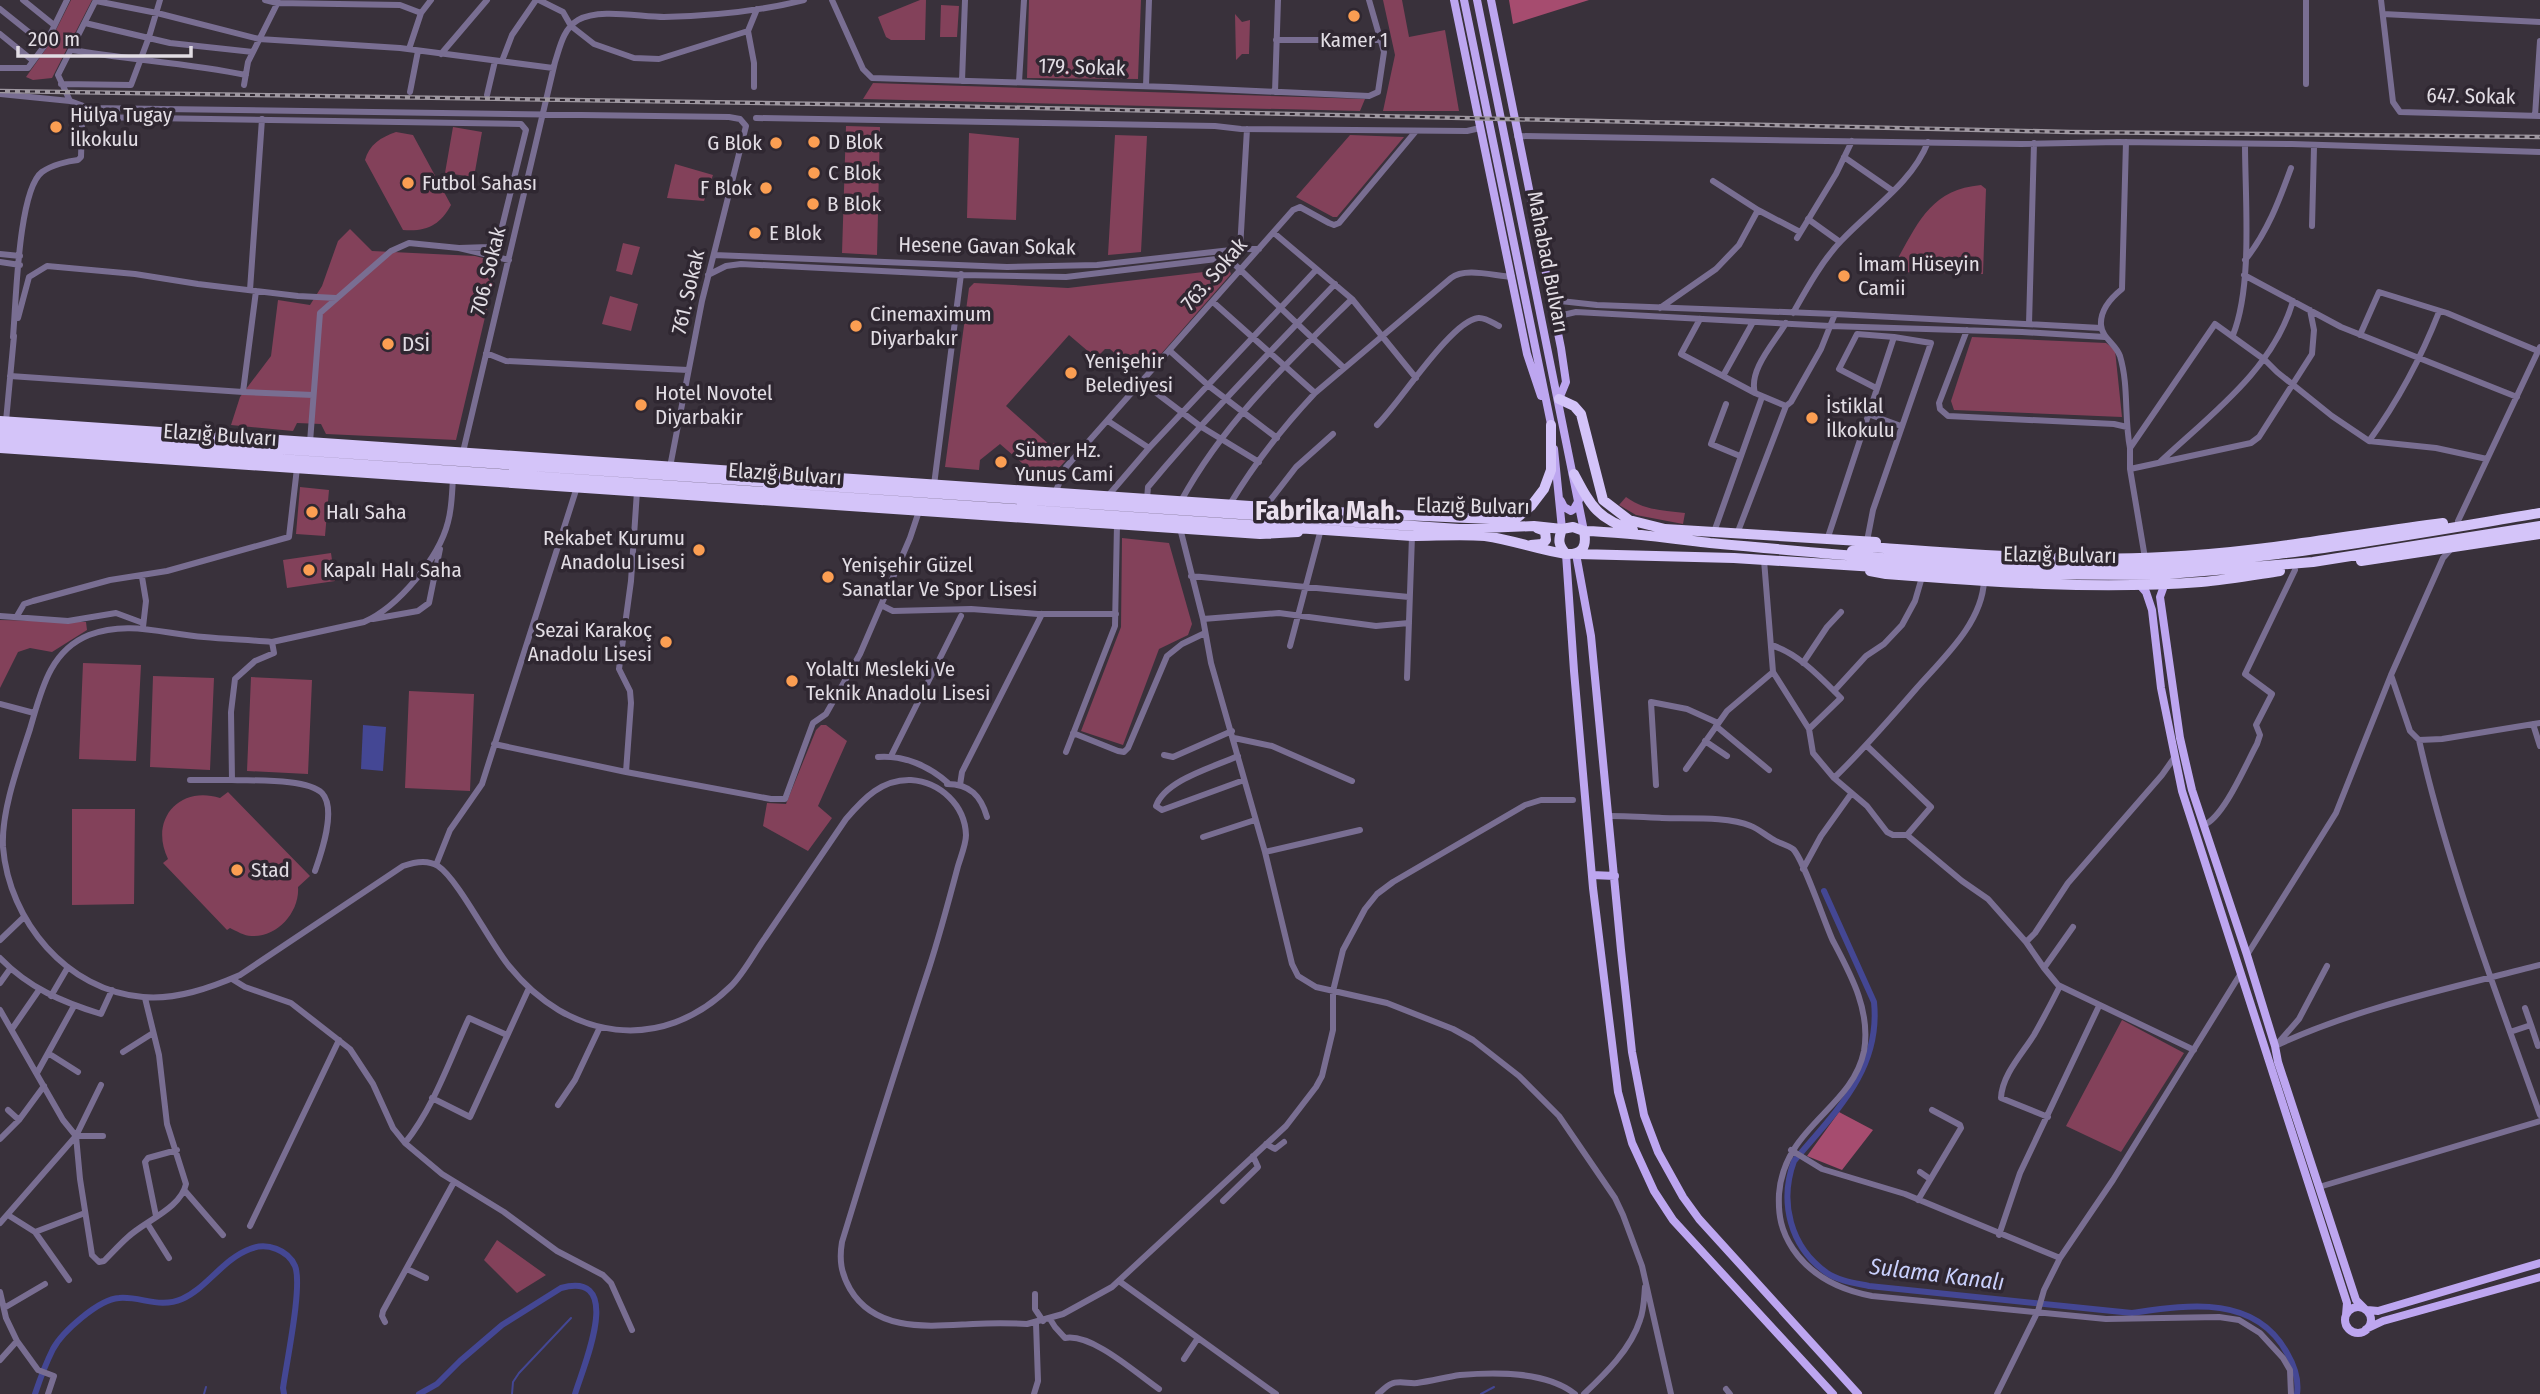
<svg xmlns="http://www.w3.org/2000/svg" width="2540" height="1394" font-family="'Fira Sans Condensed',sans-serif">
<rect width="100%" height="100%" fill="#39313b"/>
<path fill="#83415a" d="M71,0H92L52,78L33,80L26,77L48,46Z
M920,0H926L925,40H891L886,37L878,17Z
M1029,0H1141L1138,79L1027,78Z
M1383,0H1402L1409,37L1445,30L1459,111H1383L1395,55Z
M941,5L959,6L957,37H940Z
M1235,14L1242,22L1250,20L1249,54H1242L1236,60Z
M873,83L1365,99L1360,111L863,99Z
M846,126L880,127L877,255L842,253Z
M453,127L482,132L474,177L445,173Z
M396,132L413,135L451,205C440,225 427,232 403,230L365,160C369,145 381,137 396,132Z
M969,133L1019,138L1016,220L967,218Z
M1115,135L1147,136L1141,252L1108,255Z
M1350,135L1404,137L1337,217H1333L1296,197Z
M675,164L713,175L704,201L667,198Z
M1981,185L1986,189L1983,274L1897,272L1894,265C1918,224 1929,190 1981,185Z
M350,229L372,251L475,256L498,262L456,440L326,434L321,424L297,423L293,431L231,425L240,397L271,356L278,300L310,305L322,286L338,241Z
M623,243L640,247L632,275L616,271Z
M1229,269L1231,274L1147,370L1130,367L1110,349H1105L1096,358L1069,335L1006,406L1051,446L1054,443L1069,457L1045,483L1000,444L980,460L979,470L945,467L969,288L974,283L1068,288Z
M610,296L638,304L631,331L602,324Z
M1972,337L2106,343L2115,350L2122,417L1954,410L1951,401Z
M300,487L329,490L325,536L296,534Z
M1626,497C1645,511 1664,510 1685,513L1683,524L1636,515L1619,505Z
M1122,538L1169,543L1192,624L1188,635L1159,649L1123,745L1081,731L1121,627Z
M331,553L335,581L287,588L283,560Z
M0,620L86,622L87,630L52,652L30,648L18,652L0,688Z
M83,663L141,665L136,761L79,759Z
M153,676L214,678L210,770L150,767Z
M251,677L312,680L308,774L247,771Z
M409,691L474,694L470,791L405,788Z
M821,725H826L847,741L818,806L832,818L808,851L763,826L767,803L786,804L816,730Z
M228,792L310,876L298,887C300,912 277,938 251,936C245,936 236,931 230,928L227,930L163,863L168,859C149,820 179,785 220,798Z
M72,809H135L134,904L72,905Z
M2122,1020L2184,1053L2121,1152L2066,1126Z
M497,1240L546,1275L517,1293L484,1260Z"/>
<path fill="#a64c6f" d="M1509,0H1589L1513,24Z
M1839,1112L1873,1130L1842,1170L1807,1156Z"/>
<path fill="#444794" d="M363,725L386,727L383,771L361,769Z"/>
<g fill="none" stroke-linecap="round" stroke-linejoin="round">
<path stroke="#444794" stroke-width="2" d="M204,1394L206,1387
M512,1394L513,1382L519,1373L571,1318
M1481,1394L1494,1387"/>
<path stroke="#444794" stroke-width="6" d="M1824,891L1874,1002C1881,1070 1835,1112 1794,1161C1779,1202 1790,1247 1827,1273C1839,1281 1855,1283 1869,1286L2132,1313C2188,1305 2255,1294 2287,1353C2294,1365 2299,1380 2297,1394
M35,1394C40,1379 46,1363 53,1349C62,1332 99,1299 119,1298C141,1296 159,1309 182,1299C207,1288 223,1259 250,1249C267,1242 288,1250 295,1266C303,1285 286,1365 283,1388L284,1394
M419,1394L437,1384L460,1361L502,1325L561,1288C626,1270 583,1367 575,1394"/>
<path stroke="#796e92" stroke-width="6" d="M23,0L54,25
M96,0L58,75L70,101L89,108L729,117L740,119L746,126L702,301L670,467
M265,0L277,3L400,5L421,13
M539,0L563,12L571,26L594,44L634,58L659,59L748,31
M832,0L863,69L872,78L1169,87L1369,96L1378,92L1384,52L1369,0
M2306,0V84
M2381,0L2393,102L2400,112L2540,116
M96,1L157,13L259,39L400,48L553,68
M0,9L45,45
M2383,14L2540,22
M85,23L170,43L253,52
M0,34L32,60
M1276,40H1382
M409,49L421,13L431,0
M72,50C130,60 188,63 246,75
M441,54L487,0
M502,61L512,35L536,0
M0,68H28L45,45L67,0
M962,81L965,0
M1019,82L1024,0
M61,84L131,85L149,37L160,0
M244,85L248,62L278,2
M1146,86L1149,0
M754,87V63L748,31L757,9
M410,92L418,51
M1275,92L1278,0
M0,94L70,101
M487,95L495,61
M2535,116L2540,41
M756,118L1215,126L1241,129L1467,131L1480,128
M1517,136L2021,144L2118,142L2292,144L2540,152
M2126,142L2122,289C2112,297 2100,310 2101,325C2102,338 2116,344 2120,356C2129,386 2124,418 2130,448
M1844,157L1893,191
M1713,181L1758,210L1800,232
M1808,219L1840,242
M2312,226L2314,147
M1274,233L1352,299L1416,378
M1797,238L1836,174L1852,141
M1240,249L1247,129
M0,254L20,256
M714,255L1007,267L1097,265L1240,249H1259
M2245,260C2267,233 2279,201 2291,168
M0,262L20,265
M708,275L726,266L741,264L961,275L1066,277L1225,258L1230,260L1344,368
M2244,275L2341,327L2517,397
M250,290L262,119
M1551,300L1597,305L1835,314L2101,328
M1213,302L1315,393
M1660,308L1716,269L1739,245L1758,210
M1793,313C1806,290 1823,259 1842,240C1871,209 1912,183 1928,142
M18,318L29,277L47,266L135,274L198,284L298,296L336,298
M1700,319L1681,354L1723,376
M1556,322L1563,315L1576,312L1830,326L2022,332L2105,337
M1753,322L1723,376L1755,393
M2029,324L2034,143
M1967,330L1939,403L1940,409L1948,416L2114,424L2127,427
M2233,335C2253,285 2245,199 2245,144
M2360,335L2379,292L2447,313L2538,351
M13,337C16,305 18,190 42,172C52,165 68,161 78,160L81,157L82,124L88,117L521,124L526,130L498,243L489,247L459,248
M1170,351L1209,386L1277,438
M486,353L506,361L688,370
M10,376L243,392L313,395
M1142,382L1200,426L1259,462
M1876,388L1839,369L1857,334L1894,337
M243,392L256,291
M1726,404L1711,444L1740,456
M1786,406L1791,402L1821,349L1835,314
M1868,414L1901,426
M6,421L14,336
M1108,421L1149,448
M1377,425C1399,404 1451,321 1478,318C1485,317 1493,323 1499,326
M2369,441C2398,401 2421,358 2439,312
M310,442L320,313L391,251L409,243L459,248L509,260
M463,452L555,62C560,47 563,29 578,20C599,8 640,17 664,17C708,16 761,11 804,0
M2160,462C2210,415 2273,370 2293,301
M2130,469L2251,443L2259,437L2312,354L2314,330L2310,310
M934,485L961,274
M1055,493L1066,467L1293,210L1300,207L1329,223L1334,225L1339,223L1416,131
M1107,497L1149,448L1316,270
M1147,499L1148,487C1207,416 1271,351 1335,284
M1181,501C1224,422 1289,361 1352,299
M1230,504C1254,464 1283,427 1315,393L1451,278C1465,267 1494,276 1512,277
M1265,507L1296,467L1333,434
M2458,521L2540,347
M1180,528L1203,619L1211,663L1265,852L1292,964L1298,976L1316,987L1387,1003L1453,1029L1473,1040L1519,1076L1559,1116L1615,1198L1623,1215L1642,1266L1671,1394
M1714,532L1762,397
M1737,534L1786,406L1755,393C1748,370 1775,342 1786,323
M1827,540L1894,337L1931,343L1873,510L1867,541
M2145,558L2130,469V448L2215,324L2265,360L2277,372L2332,416L2369,441L2436,448L2487,459
M1764,560L1773,672L1809,729L1813,753L1834,778L1867,806L1887,832L1893,835H1907L1962,881L1988,899L2026,942L2044,968L2058,985L2194,1050
M1191,576L1409,597
M142,577L146,601L143,627
M881,605L893,611L971,609L1038,614H1116
M0,616L68,621L116,613L143,623
M17,616L24,604L33,601L110,580L167,571L289,537L297,468
M373,619L418,611L429,603L440,549
M1203,619L1279,613L1376,626L1409,623
M272,642C249,640 226,639 204,637C164,634 128,620 89,635C49,651 41,692 30,729C19,763 1,811 3,847C9,921 67,991 143,997C176,1000 210,988 240,975L403,866C414,862 427,859 438,866C458,879 490,943 509,966C568,1040 661,1055 731,986C744,973 754,953 765,938C792,899 819,859 846,819C864,798 882,779 911,780C940,782 965,805 966,835C966,844 961,856 958,866C949,900 940,934 929,968C899,1059 870,1150 842,1242C839,1260 841,1273 850,1289C876,1333 930,1326 973,1324C991,1323 1009,1323 1027,1324L1063,1314L1112,1287L1286,1126L1316,1087L1322,1076L1333,1030V991L1343,950L1365,909L1377,894L1393,882L1525,805L1541,800H1573
M1771,645C1798,653 1821,678 1841,698L1809,729
M1290,646L1321,529
M1803,663L1827,627L1841,612
M2391,675L2410,731L2419,740L2442,739L2540,723
M1407,678L1412,536
M1834,691L1866,656L1884,644L1902,625L1915,601L1922,577
M0,704L34,713
M2533,724L2540,746
M1716,726L1769,770
M1073,733L1118,751L1124,752L1128,748L1167,656L1182,644L1205,633
M1234,738L1272,746L1352,781
M2419,740C2448,868 2496,992 2540,1115
M1705,741L1727,756
M494,744L626,772L771,799H785L813,723L826,714L860,654L910,538L919,511
M1867,746L1931,807L1907,835
M1066,752L1115,626L1117,524
M1164,755L1173,757L1232,731
M891,756L961,616
M1238,756C1214,767 1165,780 1156,806L1162,810L1244,780
M878,757C904,755 929,766 948,783
M1686,769L1727,711L1773,672
M626,772L631,703L630,691L619,669L631,581L637,491
M1834,778C1863,750 1889,720 1915,690C1942,659 1982,624 1984,581
M190,780H232
M947,784C970,784 981,796 987,817
M960,785L962,772L1042,614
M1656,785L1651,702L1687,709L1718,723
M1609,816C1627,816 1644,817 1662,818C1688,819 1727,816 1751,826C1759,829 1766,836 1774,840C1779,843 1788,845 1793,849C1803,858 1825,924 1833,941C1851,975 1871,1011 1864,1051C1852,1109 1784,1126 1779,1194C1778,1215 1781,1231 1793,1249C1812,1277 1840,1290 1872,1296L2106,1319L2219,1317L2239,1320L2260,1333L2283,1358L2290,1370L2291,1394
M2204,825C2224,817 2246,764 2257,744L2260,735L2256,725L2272,694L2245,674L2295,570
M1203,837L1255,820
M1265,852L1360,830
M436,865L450,830L482,784L577,487
M1803,869L1821,836L1851,794
M315,871C321,854 337,809 322,793C307,778 253,781 232,780L231,712L235,679L255,661L274,653L272,642L364,622C398,607 439,558 448,522C452,508 452,492 453,478
M0,940L24,917
M2026,942L2035,933L2068,883L2162,775L2174,758
M2247,955L2336,813L2391,675L2443,558L2451,549
M0,958C29,988 62,1002 101,1014L112,990
M2044,968L2073,927
M232,979L245,987L291,1003L350,1049L373,1084L393,1128L405,1143L442,1174L504,1212L557,1251L603,1275L611,1283L632,1330
M0,983L10,969
M51,996L68,967
M0,1010L63,1120L76,1136L80,1179L92,1255L99,1262L104,1261C112,1253 120,1244 128,1237C145,1221 181,1208 186,1184L167,1124L159,1055L145,998
M2531,1025L2538,1046
M12,1029L39,990
M2510,1032L2531,1025L2525,1008
M2279,1042L2299,1019L2327,966
M2275,1046C2359,1007 2451,988 2540,965
M123,1052L153,1033
M48,1053L78,1072
M37,1073L74,1006
M432,1098L470,1117L529,988
M558,1105L575,1080L600,1027
M8,1110L19,1120
M2048,1117L2001,1098C2002,1075 2022,1054 2034,1035C2043,1019 2052,1002 2060,986
M76,1136H103
M0,1139L19,1120L44,1086
M405,1143C434,1107 450,1059 469,1018L507,1035
M1266,1144L1275,1149L1284,1142
M1791,1150L1822,1169L1905,1194L2060,1258
M1920,1172L1930,1179
M2319,1187L2540,1121
M185,1191L223,1235
M1918,1200L1961,1128L1960,1125L1932,1110
M1223,1201L1258,1167L1253,1156
M8,1215L35,1232L85,1213
M156,1216L145,1162L148,1158L177,1150
M0,1223L76,1136L101,1085
M147,1223L169,1258
M250,1226L339,1040
M35,1232L69,1280
M1999,1235L2020,1173L2099,1006
M407,1269L426,1278
M1119,1281L1276,1394
M0,1292L6,1318L17,1341L38,1370L54,1376L48,1394
M1035,1294V1309L1043,1321
M4,1308L45,1284
M1050,1319L1055,1327L1065,1338C1092,1333 1137,1374 1159,1389
M385,1322L382,1316L383,1311L454,1182
M1184,1359L1198,1338
M0,1360L17,1341
M1726,1389L1730,1394
M1034,1394L1038,1381L1036,1323
M1378,1394C1382,1391 1386,1386 1391,1384C1398,1380 1409,1384 1417,1383C1432,1381 1446,1377 1460,1375C1496,1372 1546,1371 1575,1394
M1584,1394C1605,1374 1631,1349 1640,1320C1644,1310 1644,1298 1645,1287
M1997,1394L2038,1311L2044,1290L2060,1258L2113,1180L2241,973"/>
<path stroke="#bda6f0" stroke-width="8" d="M1454,0L1527,354L1541,396
M1464,0L1552,429
M1477,0L1584,531
M1491,0L1561,348L1566,382L1559,399
M1554,449L1562,529
M1561,501L1564,507L1571,511L1574,509L1579,500
M1566,554L1574,671L1593,888L1618,1092L1632,1143L1654,1191L1673,1220L1833,1394
M1576,554L1591,636L1621,950L1632,1052L1644,1115L1658,1152L1683,1197L1699,1219L1858,1394
M2165,583L2160,597L2180,738L2192,790L2247,955L2275,1046L2278,1062L2356,1300L2364,1308
M2139,584L2146,592L2152,610L2161,688L2182,791L2347,1303L2346,1315
M1592,875L1615,876
M2345 1320a13 13 0 1 1 26 0a13 13 0 1 1-26 0Z
M2367,1310L2378,1311L2540,1263
M2366,1329L2383,1321L2540,1277"/>
<path stroke="#d4c4f9" stroke-width="10" d="M1559,399L1574,406L1581,414L1603,500L1629,520L1665,529L1876,542
M0,421L1265,507L1318,513
M0,430L1459,529L1534,526L1562,529
M0,440L1412,536C1436,536 1461,534 1485,536C1513,540 1539,550 1566,554
M0,448L1260,534L1298,532
M1574,474C1591,506 1597,519 1633,530
M1314,511L1490,519L1518,517L1531,506L1544,489L1551,470V425
M1584,531C1587,546 1583,555 1566,554C1558,545 1558,540 1562,529L1573,527L1584,531C1626,532 1668,538 1710,543C1829,554 1949,565 2069,567C2228,569 2383,539 2540,513
M1531,545L1542,544L1546,540L1545,531L1537,528
M1852,551L1870,547C1967,554 2065,562 2163,557C2257,553 2350,535 2443,523
M1577,554L1734,558L1984,574L2156,575L2313,562L2540,526
M2361,561L2540,534
M1870,571L1886,574C1990,582 2097,590 2201,582C2227,580 2254,575 2280,571"/>
<defs>
<path id="rail" d="M0,91L946,106L2070,132L2540,137"/>
</defs>
<use href="#rail" stroke="#9e97a0" stroke-width="4.5"/>
<use href="#rail" stroke="#2f2731" stroke-width="2" stroke-dasharray="5" stroke-linecap="butt"/>
</g>
<g fill="#fb9e52" stroke="#2f2731" stroke-width="2.5">
<circle cx="1354" cy="16" r="7"/>
<circle cx="56" cy="127" r="7"/>
<circle cx="814" cy="142" r="7"/>
<circle cx="776" cy="143" r="7"/>
<circle cx="814" cy="173" r="7"/>
<circle cx="408" cy="183" r="7"/>
<circle cx="766" cy="188" r="7"/>
<circle cx="813" cy="204" r="7"/>
<circle cx="755" cy="233" r="7"/>
<circle cx="1844" cy="276" r="7"/>
<circle cx="856" cy="326" r="7"/>
<circle cx="388" cy="344" r="7"/>
<circle cx="1071" cy="373" r="7"/>
<circle cx="641" cy="405" r="7"/>
<circle cx="1812" cy="418" r="7"/>
<circle cx="1001" cy="462" r="7"/>
<circle cx="312" cy="512" r="7"/>
<circle cx="699" cy="550" r="7"/>
<circle cx="309" cy="570" r="7"/>
<circle cx="828" cy="577" r="7"/>
<circle cx="666" cy="642" r="7"/>
<circle cx="792" cy="681" r="7"/>
<circle cx="237" cy="870" r="7"/>
</g>
<g text-anchor="middle" dominant-baseline="central" stroke-width="7" stroke-linejoin="round" paint-order="stroke">
<g font-size="21" fill="#e2dde4" stroke="#2f2731" text-anchor="start">
<text x="1354" y="40" text-anchor="middle">Kamer 1</text>
<text x="70" y="115">Hülya Tugay<tspan x="70" dy="24">İlkokulu</tspan></text>
<text x="828" y="142">D Blok</text>
<text x="762" y="143" text-anchor="end">G Blok</text>
<text x="828" y="173">C Blok</text>
<text x="422" y="183">Futbol Sahası</text>
<text x="752" y="188" text-anchor="end">F Blok</text>
<text x="827" y="204">B Blok</text>
<text x="769" y="233">E Blok</text>
<text x="1858" y="264">İmam Hüseyin<tspan x="1858" dy="24">Camii</tspan></text>
<text x="870" y="314">Cinemaximum<tspan x="870" dy="24">Diyarbakır</tspan></text>
<text x="402" y="344">DSİ</text>
<text x="1085" y="361">Yenişehir<tspan x="1085" dy="24">Belediyesi</tspan></text>
<text x="655" y="393">Hotel Novotel<tspan x="655" dy="24">Diyarbakir</tspan></text>
<text x="1826" y="406">İstiklal<tspan x="1826" dy="24">İlkokulu</tspan></text>
<text x="1015" y="450">Sümer Hz.<tspan x="1015" dy="24">Yunus Cami</tspan></text>
<text x="326" y="512">Halı Saha</text>
<text x="685" y="538" text-anchor="end">Rekabet Kurumu<tspan x="685" dy="24">Anadolu Lisesi</tspan></text>
<text x="842" y="565">Yenişehir Güzel<tspan x="842" dy="24">Sanatlar Ve Spor Lisesi</tspan></text>
<text x="323" y="570">Kapalı Halı Saha</text>
<text x="652" y="630" text-anchor="end">Sezai Karakoç<tspan x="652" dy="24">Anadolu Lisesi</tspan></text>
<text x="806" y="669">Yolaltı Mesleki Ve<tspan x="806" dy="24">Teknik Anadolu Lisesi</tspan></text>
<text x="251" y="870">Stad</text>
</g>
<g font-size="21" fill="#e2dde4" stroke="#2f2731">
<text transform="translate(1082 67) rotate(2)">179. Sokak</text>
<text transform="translate(2471 96) rotate(1)">647. Sokak</text>
<text transform="translate(987 246) rotate(1)">Hesene Gavan Sokak</text>
<text transform="translate(1548 262) rotate(79)">Mahabad Bulvarı</text>
<text transform="translate(488 271) rotate(-76)">706. Sokak</text>
<text transform="translate(1214 274) rotate(-49)">763. Sokak</text>
<text transform="translate(688 292) rotate(-77)">761. Sokak</text>
<text transform="translate(220 435) rotate(4)">Elazığ Bulvarı</text>
<text transform="translate(785 474) rotate(4)">Elazığ Bulvarı</text>
<text transform="translate(1473 506) rotate(1)">Elazığ Bulvarı</text>
<text transform="translate(2060 555) rotate(1)">Elazığ Bulvarı</text>
</g>
<g font-size="23" font-style="italic" fill="#c9d0fc" stroke="#2f2731">
<text transform="translate(1937 1274) rotate(7)">Sulama Kanalı</text>
</g>
<g font-size="28" font-weight="bold" fill="#eae0ed" stroke="#2f2731">
<text x="1328" y="510">Fabrika Mah.</text>
</g>
</g>
<path d="M18 46v10h173v-10" fill="none" stroke="#e2dde4" stroke-width="3.5"/>
<text x="28" y="46" font-size="21" fill="#e2dde4" stroke="#2f2731" stroke-width="5" paint-order="stroke">200 m</text>
</svg>
